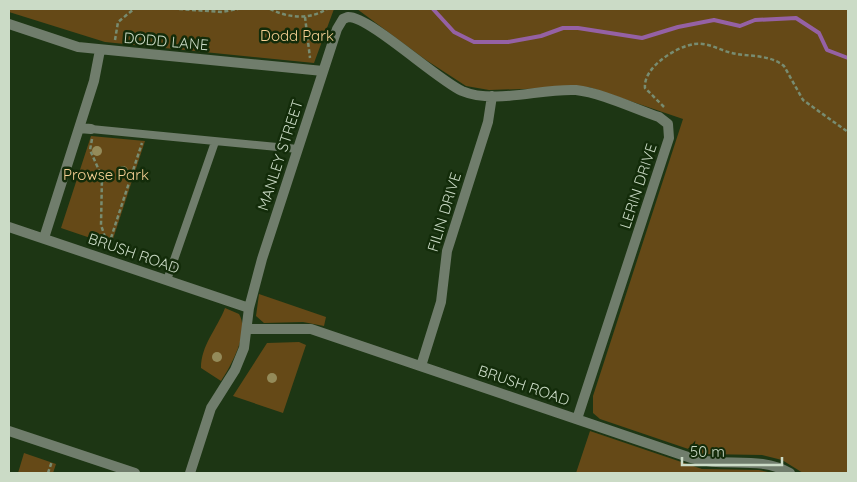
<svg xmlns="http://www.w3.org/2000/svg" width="857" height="482" font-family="Quicksand,sans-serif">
<rect width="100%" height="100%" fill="#1d3614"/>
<path fill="#654917" d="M9,9H334L314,63L105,42L9,12Z
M357,9H848V473H803L782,460L762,455L703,454L600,419L593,413V396L683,119L589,87L489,90L466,86L426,60Z
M91,136L145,141L111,245L61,228Z
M259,294L326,317L324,326L303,322L264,323L256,316Z
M225,308L239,314C250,332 231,366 221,381L201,368C201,345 217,329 225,308Z
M299,342L306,345L283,413L233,396L267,343Z
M590,431L702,469L759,470L773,473H576Z
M24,453L56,464L53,473H18Z"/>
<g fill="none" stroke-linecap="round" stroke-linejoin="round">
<path stroke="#9561a4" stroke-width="4" d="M433,9L454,32L474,42H508L541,36L563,28H578L642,38L678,27L714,20L740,26L755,20L796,18L819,33L827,50L848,58"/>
<path stroke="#788c71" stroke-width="2.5" stroke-dasharray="4 2.5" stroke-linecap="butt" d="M179,9L222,12L238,9
M270,9C288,18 309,20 327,9
M305,17L310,58
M115,40L118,22L134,9
M664,107L645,88C643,67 676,47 694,44C708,42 719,50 732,53C749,57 769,54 784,66L803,100L848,132
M92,139L90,150L102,177L101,225L108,246
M109,244L142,143
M48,473L52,461"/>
<path stroke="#707d6c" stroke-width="8" d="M91,129L298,149
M167,280L215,142"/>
<path stroke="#707d6c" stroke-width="10" d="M9,24L78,47L323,71
M79,128L91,129
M9,227L249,308
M44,238L94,81L100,50
M247,329H311L691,458C724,468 759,455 790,473
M421,366L441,302L447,251L488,122L492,96
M9,431L135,473
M190,473L211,408L235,370L244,348L249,308L262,259L337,29L343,19L348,17C369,16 436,79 462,91C495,105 541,88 576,90C602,93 635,109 659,117L668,124L669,138L577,419"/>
</g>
<g fill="#948b5a">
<circle cx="97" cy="151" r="5"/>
<circle cx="123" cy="171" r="5"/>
<circle cx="217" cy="357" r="5"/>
<circle cx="272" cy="378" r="5"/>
</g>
<g text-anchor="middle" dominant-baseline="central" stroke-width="5" stroke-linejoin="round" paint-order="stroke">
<g font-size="15" fill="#f6d094" stroke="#132c0a">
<text x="297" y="35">Dodd Park</text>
<text x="106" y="174">Prowse Park</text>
</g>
<g font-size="15" fill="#cbdbc6" stroke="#132c0a">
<text transform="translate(166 41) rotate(5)">DODD LANE</text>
<text transform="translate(280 155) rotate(-72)">MANLEY STREET</text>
<text transform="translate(638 186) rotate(-72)">LERIN DRIVE</text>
<text transform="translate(444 212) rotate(-73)">FILIN DRIVE</text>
<text transform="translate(134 253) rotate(19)">BRUSH ROAD</text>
<text transform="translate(524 385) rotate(19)">BRUSH ROAD</text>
</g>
</g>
<rect width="857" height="482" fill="none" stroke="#cbdbc6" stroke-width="20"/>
<path d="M682 457v8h100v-8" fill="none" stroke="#cbdbc6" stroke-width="2.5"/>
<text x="690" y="457" font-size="15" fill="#cbdbc6" stroke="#132c0a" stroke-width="4" paint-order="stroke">50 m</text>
</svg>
